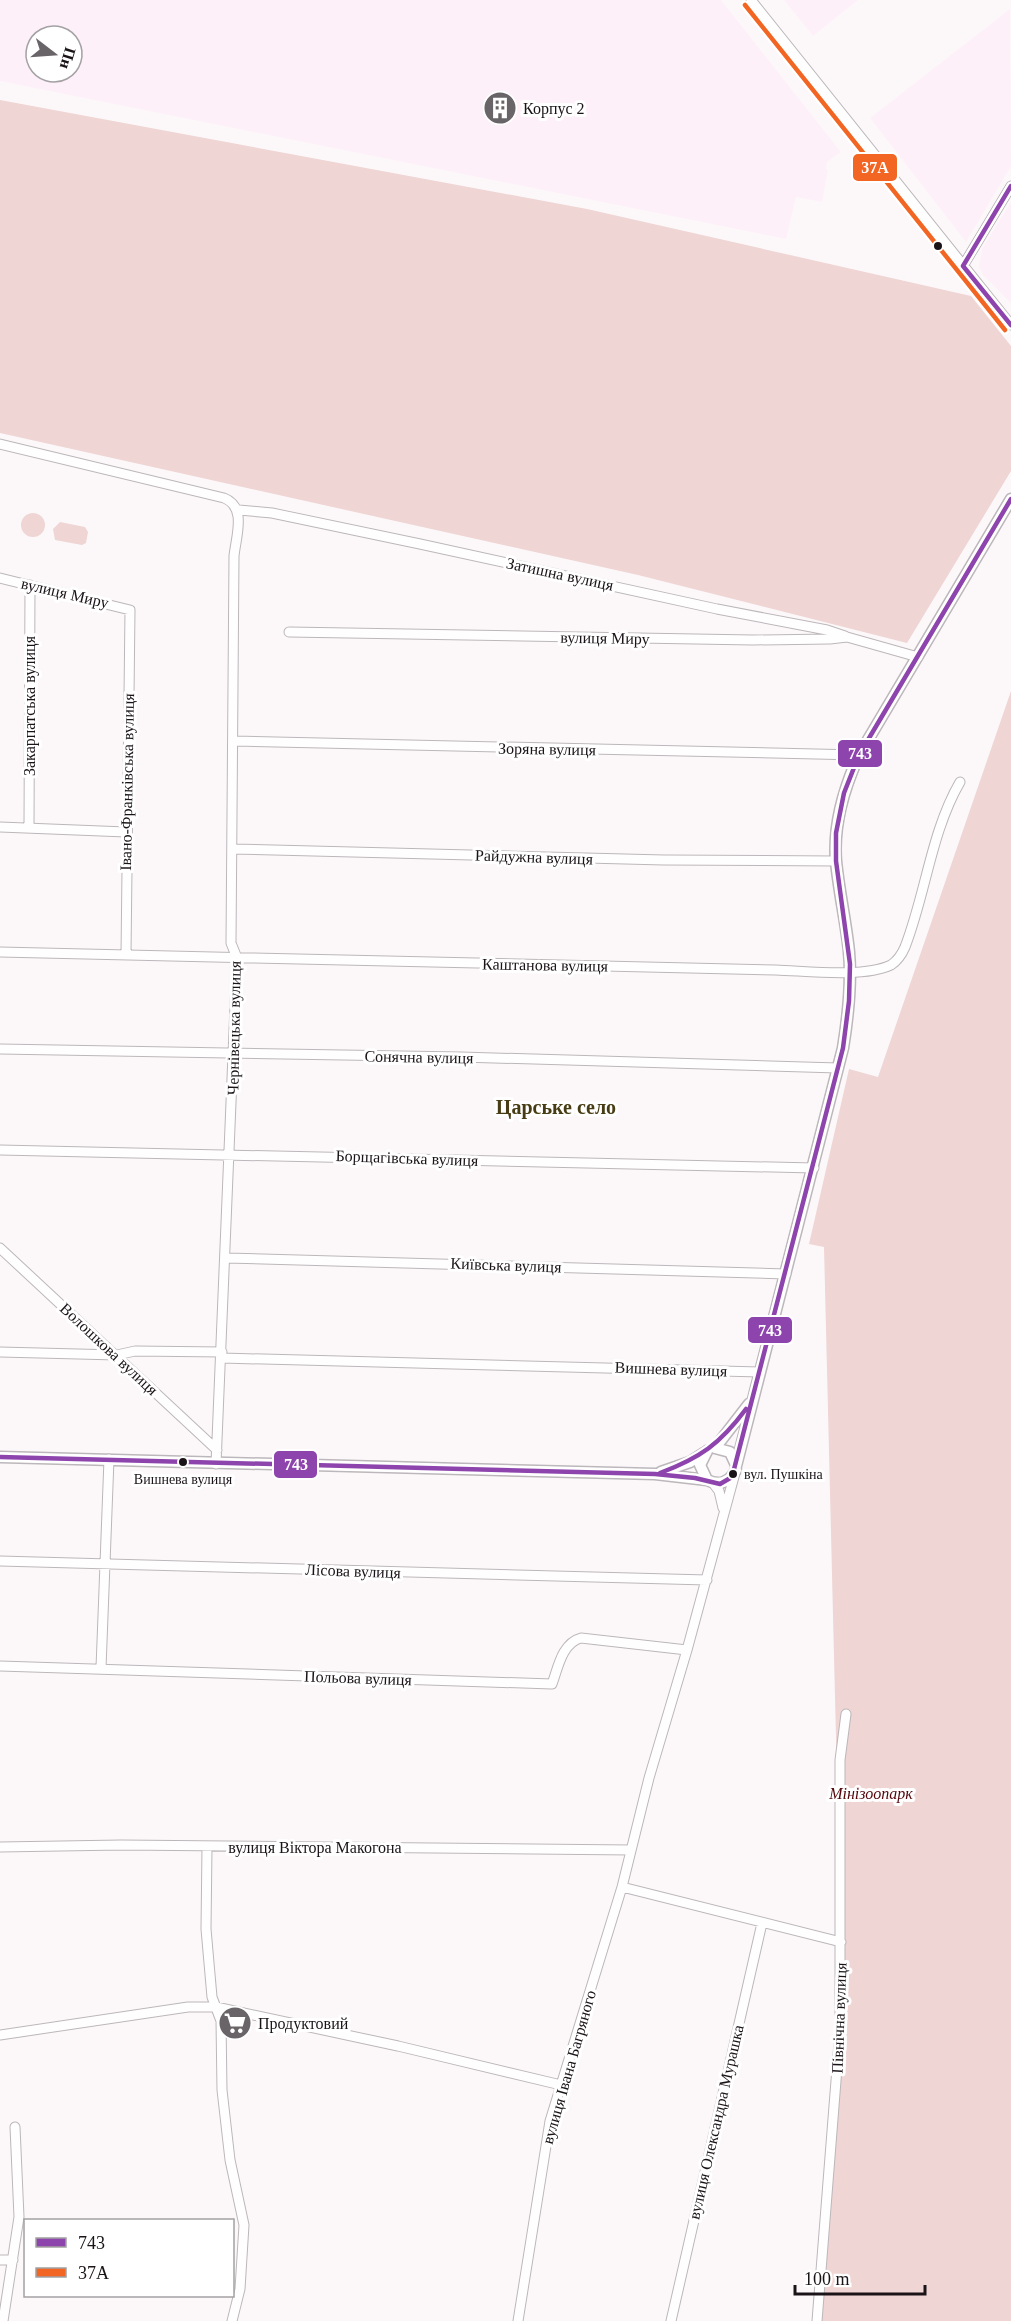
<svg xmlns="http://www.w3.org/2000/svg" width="1011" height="2321" font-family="'Times New Roman',serif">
<rect width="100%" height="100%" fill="#fcf8fa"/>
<path fill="#fef0f8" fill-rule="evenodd" d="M0,0H721L841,152L827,162L826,169L828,170L822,202L796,197L786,239L0,81ZM36,36H72V72H36Z
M784,0H858L813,36Z
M1010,9L1011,166L966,242L870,118Z
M1011,202V303L983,275L979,267L982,249Z"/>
<path fill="#efd5d4" d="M0,100L587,209L971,296L1011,346V471L907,643L638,575L0,433Z
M21 525a12 12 0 1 1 24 0a12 12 0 1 1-24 0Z
M60,522L85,527L88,532L86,543L82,545L55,540L53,529Z
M1011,691V2321H817L829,2184L841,1942L824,1247L809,1244L849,1069L878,1077Z"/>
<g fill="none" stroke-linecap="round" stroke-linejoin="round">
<defs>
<path id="minor" d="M751,0L1011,325
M963,266L1011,186
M0,444L224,498C247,507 236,536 234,556L231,943L237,958L216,1464
M239,510L272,513L420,544L717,609L827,630L845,636
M0,578L130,610L126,955
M289,632L753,640L830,639L847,637L918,657
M235,741L859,755
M0,827L126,832
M29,828L30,585
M232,849L664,860L836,861
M0,952L776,970C808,971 863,978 891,965C897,961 902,954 905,947C926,893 931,832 960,782
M0,1049L461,1057L838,1068
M0,1150L814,1168
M0,1248L217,1450
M226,1258L786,1274
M0,1352L117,1355L135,1351L222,1352
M222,1358L760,1372
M713,1483L719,1491L723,1508
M0,1561L707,1580
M0,1666L552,1684C558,1668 562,1643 581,1638L687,1650
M101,1668L109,1459
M0,1847L121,1845L631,1850
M207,1847L206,1929L212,1997L221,2021L222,2090L230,2160L244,2225L240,2289L232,2321
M622,1887L841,1942
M0,2035L188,2007H216L398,2046L561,2085
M0,2260H13
M3,2321L19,2217L15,2127
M518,2321L550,2121L622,1887L649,1778L687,1650L735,1473
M671,2321L762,1923
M817,2321L840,2030V1760L846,1714"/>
<path id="major" d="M715,1448L749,1404
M715,1448L730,1452L736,1465
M707,1451L700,1465L707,1480C719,1486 729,1483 736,1470
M0,1457L655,1474L707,1480
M736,1466L843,1048C848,1017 852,985 849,952C846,922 839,892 836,861C833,824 844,788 859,755L1011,499
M661,1472L690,1462L704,1453"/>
</defs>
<use href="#minor" stroke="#bcb7ba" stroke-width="11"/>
<use href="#major" stroke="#bcb7ba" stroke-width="13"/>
<use href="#minor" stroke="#fffefe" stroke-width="9"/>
<use href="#major" stroke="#fffefe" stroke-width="10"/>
<defs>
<path id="bus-1" d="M1011,186L963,266L1011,325
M0,1457L655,1474L695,1478L720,1484L732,1477L843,1048L849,1001L850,964L836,861V833L844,793L859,755L1011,499
M660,1473C700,1458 720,1444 746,1409"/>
<path id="bus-2" d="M745,5L1005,330"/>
</defs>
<use href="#bus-1" stroke="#fff" stroke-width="9"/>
<use href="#bus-2" stroke="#fff" stroke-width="9"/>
<use href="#bus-1" stroke="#8e44ad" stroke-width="4.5"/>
<use href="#bus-2" stroke="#f26522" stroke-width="4.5"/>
</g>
<defs>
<symbol id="building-disc" viewBox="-11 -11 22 22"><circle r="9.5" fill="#696467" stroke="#fff"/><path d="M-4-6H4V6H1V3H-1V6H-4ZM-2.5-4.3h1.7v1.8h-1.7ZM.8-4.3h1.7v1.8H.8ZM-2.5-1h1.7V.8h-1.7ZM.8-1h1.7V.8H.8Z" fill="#fff"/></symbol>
<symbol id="supermarket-disc" viewBox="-11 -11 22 22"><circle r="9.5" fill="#696467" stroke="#fff"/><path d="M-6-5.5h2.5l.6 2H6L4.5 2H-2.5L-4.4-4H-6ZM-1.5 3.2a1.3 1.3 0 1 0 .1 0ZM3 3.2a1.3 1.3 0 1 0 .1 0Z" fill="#fff"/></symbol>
</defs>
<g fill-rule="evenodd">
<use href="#building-disc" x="481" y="89" width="38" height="38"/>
<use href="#supermarket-disc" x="216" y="2004" width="38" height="38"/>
</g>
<g fill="#1a1418" stroke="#fff" stroke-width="2">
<circle cx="938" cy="246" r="5"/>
<circle cx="183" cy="1462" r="5"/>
<circle cx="733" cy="1474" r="5"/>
</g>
<g text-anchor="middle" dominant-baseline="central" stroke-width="6" stroke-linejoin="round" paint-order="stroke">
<g font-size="14" fill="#1a1418" stroke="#fff" text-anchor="start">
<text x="744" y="1474">вул. Пушкіна</text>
<text x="183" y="1479" text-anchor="middle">Вишнева вулиця</text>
</g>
<g font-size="16" fill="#1a1418" stroke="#fff" text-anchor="start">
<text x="523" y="108">Корпус 2</text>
<text x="258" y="2023">Продуктовий</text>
</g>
<g font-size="16" fill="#1a1418" stroke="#fff">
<text transform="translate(560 574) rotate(12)">Затишна вулиця</text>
<text transform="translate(65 593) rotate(13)">вулиця Миру</text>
<text transform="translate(605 638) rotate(1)">вулиця Миру</text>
<text transform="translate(29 706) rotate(-90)">Закарпатська вулиця</text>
<text transform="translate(547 749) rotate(1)">Зоряна вулиця</text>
<text transform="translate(127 782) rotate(-89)">Івано-Франківська вулиця</text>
<text transform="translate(534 857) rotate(2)">Райдужна вулиця</text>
<text transform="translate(545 965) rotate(1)">Каштанова вулиця</text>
<text transform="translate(234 1028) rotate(-89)">Чернівецька вулиця</text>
<text transform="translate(419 1057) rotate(1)">Сонячна вулиця</text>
<text transform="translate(407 1158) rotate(2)">Борщагівська вулиця</text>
<text transform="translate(506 1265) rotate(2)">Київська вулиця</text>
<text transform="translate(109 1349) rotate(43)">Волошкова вулиця</text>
<text transform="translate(671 1369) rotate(2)">Вишнева вулиця</text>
<text transform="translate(353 1571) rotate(2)">Лісова вулиця</text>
<text transform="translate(358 1678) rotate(2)">Польова вулиця</text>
<text x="315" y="1847">вулиця Віктора Макогона</text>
<text transform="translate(839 2018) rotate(-88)">Північна вулиця</text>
<text transform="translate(569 2067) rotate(-74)">вулиця Івана Багряного</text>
<text transform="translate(716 2122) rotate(-77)">вулиця Олександра Мурашка</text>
</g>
<g font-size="16" font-style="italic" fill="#54060b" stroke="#fff">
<text x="871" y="1793">Мінізоопарк</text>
</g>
<g font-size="20" font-weight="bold" fill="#473c13" stroke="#fff">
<text x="556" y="1107">Царське село</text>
</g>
</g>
<g stroke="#fff" stroke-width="2">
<rect x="852" y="153" width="46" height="29" rx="6" fill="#f26522"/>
<rect x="837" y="739" width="46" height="29" rx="6" fill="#8e44ad"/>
<rect x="747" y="1316" width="46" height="28" rx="6" fill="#8e44ad"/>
<rect x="273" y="1450" width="45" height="29" rx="6" fill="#8e44ad"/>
</g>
<g font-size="16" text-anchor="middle" font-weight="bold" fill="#fff">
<text x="875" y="173">37А</text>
<text x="860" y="759">743</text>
<text x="770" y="1336">743</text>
<text x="296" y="1470">743</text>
</g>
<rect x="24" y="2219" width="210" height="78" fill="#ffffff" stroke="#a3a1a3" stroke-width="1.5"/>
<rect x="36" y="2238" width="30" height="9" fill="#8e44ad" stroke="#a3a1a3" stroke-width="1.5"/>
<text x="78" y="2249" font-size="18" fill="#1a1418">743</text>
<rect x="36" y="2268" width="30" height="9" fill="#f26522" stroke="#a3a1a3" stroke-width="1.5"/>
<text x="78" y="2279" font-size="18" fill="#1a1418">37А</text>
<g transform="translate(54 54) rotate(107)"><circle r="28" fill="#ffffff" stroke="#a3a1a3" stroke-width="1.5"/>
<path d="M0-4.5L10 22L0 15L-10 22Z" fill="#696467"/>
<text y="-9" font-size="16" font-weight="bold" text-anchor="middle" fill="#1a1418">Пн</text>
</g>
<path d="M795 2285v9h130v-9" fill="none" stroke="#1a1418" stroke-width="3"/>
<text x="804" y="2285" font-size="18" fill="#1a1418" stroke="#ffffff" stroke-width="4.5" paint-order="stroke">100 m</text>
</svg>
